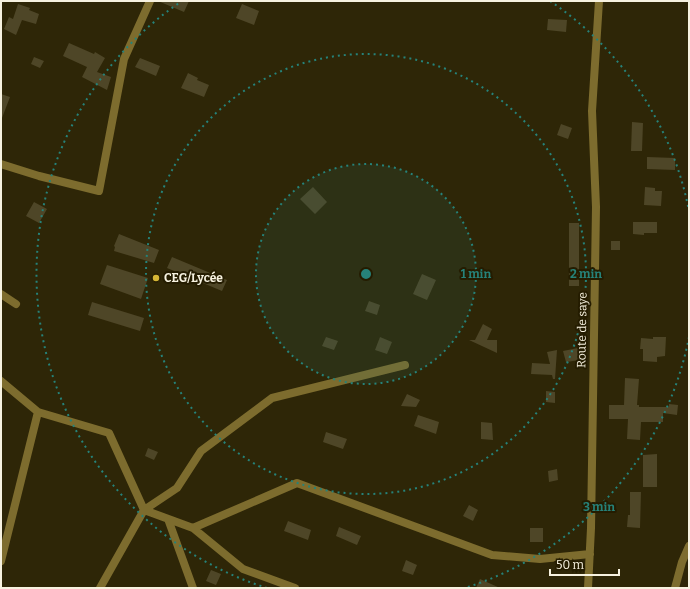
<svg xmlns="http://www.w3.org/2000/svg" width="690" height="589" font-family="Bitter,serif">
<rect width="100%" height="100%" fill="#2e2607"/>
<path fill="#4e4627" d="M158,1H189L184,12Z
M18,4L30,8L29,10L39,14L36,24L22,20L16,35L4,29L9,17L13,19Z
M242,4L259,11L254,25L236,18Z
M548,19L567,20L566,32L547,30Z
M69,43L94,54L95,52L105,58L97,72L111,77L107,90L82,77L87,67L63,56Z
M34,57L44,61L40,68L31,64Z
M140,58L160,66L156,76L135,67Z
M188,73L198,78L197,80L209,85L204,97L181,88Z
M1,94L10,97L2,118H1Z
M632,122L643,123L642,151H631Z
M561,124L572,128L568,139L557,135Z
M647,157L675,158V170L647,169Z
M313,187L327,202L315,214L300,199Z
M645,187L655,188V191H662L661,206L644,205Z
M34,202L47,209L39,223L26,216Z
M633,222H657V233H644V235L633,234Z
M569,223H579V286H569Z
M119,234L159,250L154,263L114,251L115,247L114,246Z
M611,241H620V250H611Z
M172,257L227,280L222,291L167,268Z
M107,265L148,278L141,299L100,284Z
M422,274L436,280L427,300L413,294Z
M369,301L380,305L377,315L365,311Z
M92,302L144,318L140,331L88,315Z
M483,324L492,329L487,340H497V353L469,340H475Z
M326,337L338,341L334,350L322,346Z
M380,337L392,342L387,354L375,350Z
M653,337H666L665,356L657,357V362L643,361V349H640L641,338L653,339Z
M578,348L580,360L566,362L563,351Z
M557,350L555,379H553L552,375L531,374L532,363L550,364L547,352Z
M625,378L639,379L637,405H639V407H669V404L678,405L677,415L663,413V422H641L640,440L627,439L628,419H609V405H624Z
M546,391L555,392V403L546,402Z
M407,394L420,400L416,407L401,406Z
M418,415L439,422L436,434L414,426Z
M481,422L492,423L493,440L481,439Z
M326,432L347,439L343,449L323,442Z
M148,448L158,452L154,460L145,456Z
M657,454V487H643V455Z
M557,469L558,480L549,482L548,471Z
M630,492H641L640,528L627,527L628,515H630Z
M469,505L478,510L473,521L463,516Z
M288,521L311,530L308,540L284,531Z
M339,527L361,536L357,545L336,536Z
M530,528H543V542H530Z
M406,560L417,565L413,575L402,571Z
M211,570L221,574L216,585L206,581Z
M480,579L500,588H476Z"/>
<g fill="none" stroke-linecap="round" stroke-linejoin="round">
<path stroke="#7d6c2e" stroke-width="8" d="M1,164L39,176L99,191L124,59L150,1
M1,294L16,304
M1,381L38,412L109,433L144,510L193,528L243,569L295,588
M168,519L193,588
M193,528L297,483L492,555L540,559L590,554
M1,561L38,412
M100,588L144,510L177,488L201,451L272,398L405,365
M588,588L591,528L596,207L592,111L599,1
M675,588L682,562L689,546"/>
</g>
<circle cx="366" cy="274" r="110" fill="#268279" fill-opacity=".12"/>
<g fill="none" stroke="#268279" stroke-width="2" stroke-dasharray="2 4">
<circle cx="366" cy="274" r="110"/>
<circle cx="366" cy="274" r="220"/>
<path d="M689 337A329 329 0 0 1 465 588M267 588A329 329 0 0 1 182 1M550 1A329 329 0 0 1 689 211"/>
</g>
<circle fill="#d5b535" stroke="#241c00" stroke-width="1.5" cx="156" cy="278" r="4"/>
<g text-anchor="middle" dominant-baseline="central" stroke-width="4" stroke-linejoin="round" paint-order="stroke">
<g font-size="12" font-weight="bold" fill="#f7f2e0" stroke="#241c00" text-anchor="start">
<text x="164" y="278">CEG/Lycée</text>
</g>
<g font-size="12" fill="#f7f2e0" stroke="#241c00">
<text transform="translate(582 330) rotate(-89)">Route de saye</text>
</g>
</g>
<circle cx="366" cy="274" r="6" fill="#268279" stroke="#241c00" stroke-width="2"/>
<g font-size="12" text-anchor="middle" font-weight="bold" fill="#268279" stroke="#241c00" stroke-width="4" stroke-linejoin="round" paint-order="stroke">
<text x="476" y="278">1 min</text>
<text x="586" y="278">2 min</text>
<text x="599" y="511">3 min</text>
</g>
<rect width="690" height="589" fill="none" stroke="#f7f2e0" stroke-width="4"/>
<path d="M550 569v6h69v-6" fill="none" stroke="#f7f2e0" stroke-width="2"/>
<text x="556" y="569" font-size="12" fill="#f7f2e0" stroke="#241c00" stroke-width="3" paint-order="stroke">50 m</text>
</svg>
